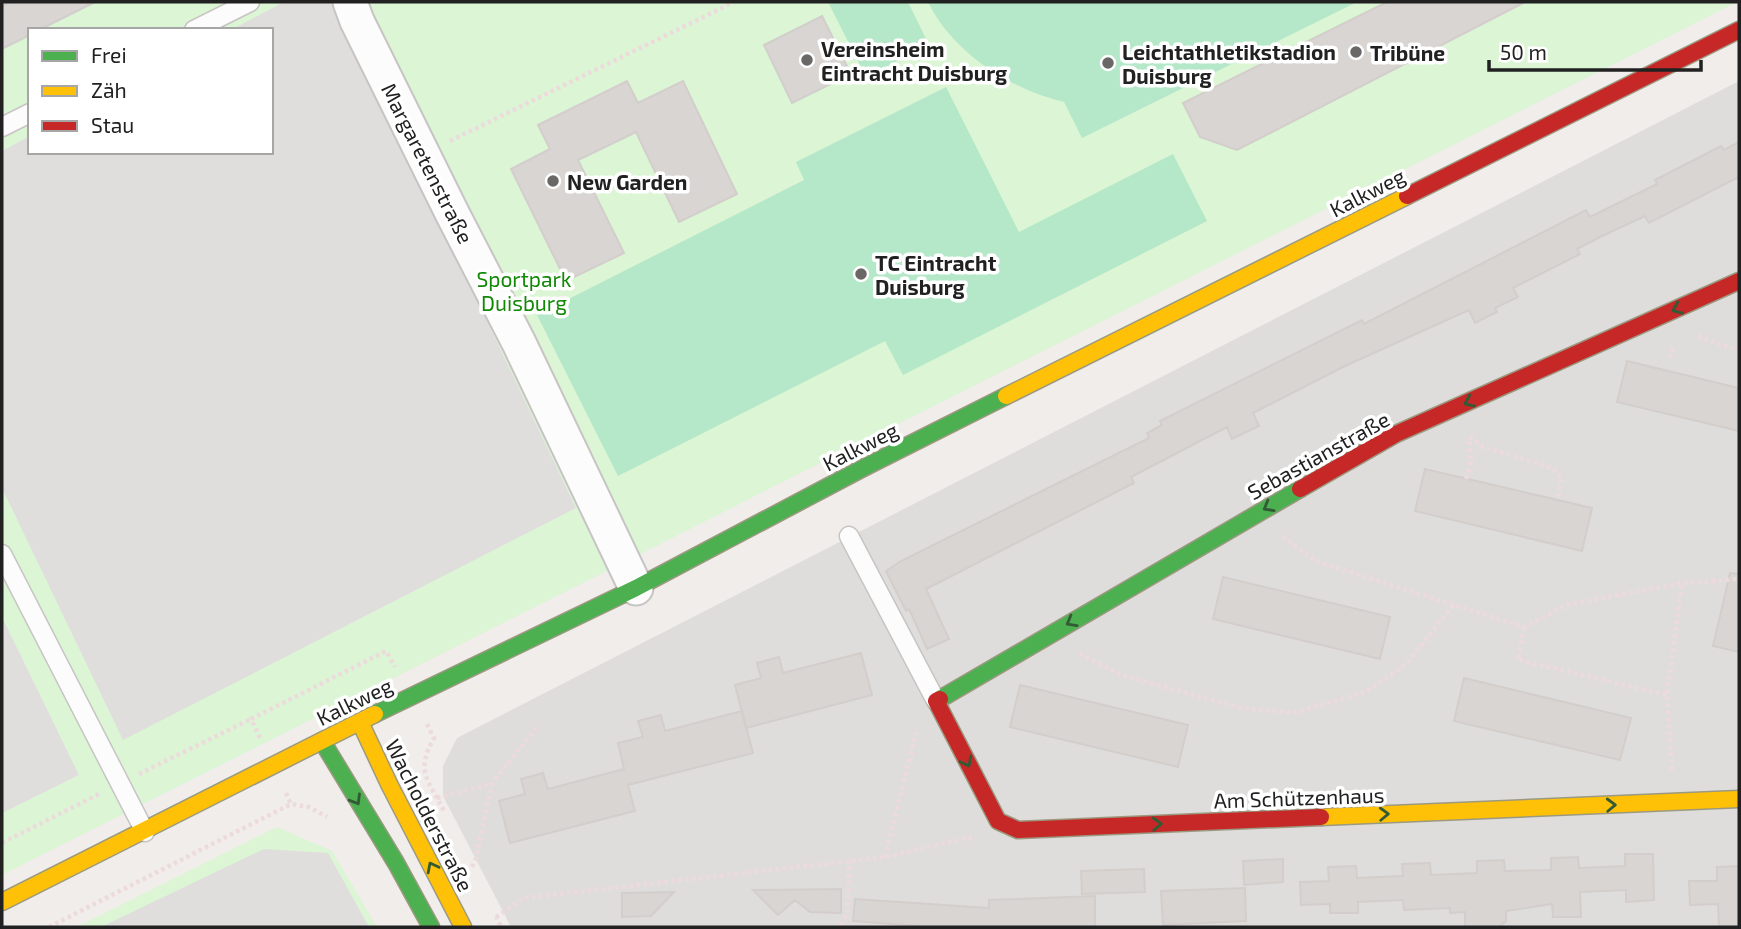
<svg xmlns="http://www.w3.org/2000/svg" width="1741" height="929" font-family="'Exo 2',sans-serif">
<rect width="100%" height="100%" fill="#f0edea"/>
<path fill="#dfdddb" d="M1739,81V927H511L443,796V766L457,738Z"/>
<path fill="#dbf5d5" fill-rule="evenodd" d="M2,2H1737L2,875ZM30,30H271V152H30Z
M277,827L332,851L377,927H77Z"/>
<path fill="#b4e8c8" d="M828,2H908L929,45L866,77Z
M928,2H1357L1082,138L1064,102C1010,89 953,53 928,2Z
M946,87L1019,232L1173,154L1207,221L903,375L885,341L618,476L537,315L804,180L796,162Z"/>
<path fill="#e0dedd" d="M284,2H335L576,508L123,740L2,488V151L30,136V152H271V30H231Z
M2,617L79,775L2,813Z
M264,849L328,853L369,927H101Z"/>
<path fill="#d8d5d2" stroke="#d3cecb" stroke-width="2" d="M11,2H95L39,30H30V35L2,49V6Z
M1387,2H1525L1237,150L1200,137L1183,103Z
M822,16L851,74L792,103L764,45Z
M627,81L638,103L683,81L737,194L679,222L636,132L578,160L624,253L566,281L511,169L550,149L538,125Z
M1739,142V177L1649,223L1645,216L1600,237L1577,249L1580,254L1513,288L1518,297L1495,308L1497,312L1475,323L1469,310L1345,366L1253,413L1259,426L1232,439L1227,427L1131,477L1134,483L926,589L949,639L927,649L909,609L906,611L886,571L901,561L1149,438L1147,433L1162,425L1160,421L1362,320L1364,324L1586,210L1590,217L1657,184L1655,180L1721,146L1724,150Z
M1627,361L1739,388V431L1617,402Z
M1425,469L1592,508L1582,551L1415,511Z
M1730,573L1739,574V652L1713,646Z
M1223,577L1390,617L1380,659L1213,619Z
M861,653L872,695L746,728L735,685L761,678L757,663L779,657L783,673Z
M1464,678L1631,718L1620,760L1454,721Z
M1020,685L1188,725L1178,767L1010,727Z
M742,711L753,753L628,785L635,811L510,843L499,801L525,794L521,779L543,773L548,789L624,769L618,743L643,737L638,721L661,715L665,731Z
M1625,854H1653L1654,900L1626,902V890L1580,892L1581,917H1553L1552,904L1506,911V921L1499,927H1465V912L1450,913V908L1404,910L1403,900L1358,902V913H1330V904L1301,905L1300,882L1329,881L1328,867L1356,866L1357,878L1403,876L1402,864L1430,863L1431,875L1477,873V861L1504,860L1505,871L1551,870V858L1578,857L1579,868L1625,866Z
M1283,859V882L1244,885L1243,861Z
M1739,866V927H1719L1718,904L1690,905L1689,881H1717V867Z
M1144,869L1145,892L1082,894L1081,871Z
M1245,888L1246,921L1163,925L1161,891Z
M841,889V913L810,912L795,900L778,915L753,890Z
M674,892L651,916L622,917V893Z
M1095,896V927H933L853,921L855,899L989,908V900Z"/>
<g fill="none" stroke-linecap="round" stroke-linejoin="round">
<defs>
<path id="lane" d="M194,30L250,2
M2,127L30,113
M849,536L936,701
M2,554L145,832"/>
<path id="street" d="M350,2L357,21L452,213L519,343L636,588"/>
<path id="fast" d="M940,699L1300,489
M375,714L636,588L865,467L1006,396
M322,741L396,863L431,927"/>
<path id="slow" d="M1006,396L1407,196
M360,722L390,786L463,927
M1321,817L1739,799
M2,902L375,714"/>
<path id="jam" d="M1407,196L1739,30
M1300,489L1396,434L1739,281
M940,699L936,701L998,821L1018,830L1321,817"/>
</defs>
<use href="#lane" stroke="#c7c5c4" stroke-width="21"/>
<use href="#street" stroke="#c7c5c4" stroke-width="37"/>
<use href="#fast" stroke="#9b9980" stroke-width="19"/>
<use href="#slow" stroke="#9b9980" stroke-width="19"/>
<use href="#jam" stroke="#9b9980" stroke-width="19"/>
<path stroke="#eddadc" stroke-width="4.5" stroke-dasharray="3.5 3.5" stroke-linecap="butt" d="M450,141L734,2
M1698,336L1739,351
M1670,358L1673,346
M1470,436L1483,447L1553,468L1562,478L1557,500
M1466,479L1471,462L1469,437
M1283,536L1315,561L1524,627L1567,605L1682,583L1739,579
M1524,627L1518,660L1667,695
M1080,653L1121,675L1241,708L1293,713L1366,692L1407,663L1453,606
M427,724L434,738C415,771 428,780 444,811
M260,738L251,719L386,651L395,667
M1672,770L1667,695L1682,583
M139,774L251,719
M286,793L291,804L309,807L327,817
M437,798L492,784
M2,843L99,794
M885,857L916,733
M472,867L476,858L492,784L536,728
M496,916L501,927
M496,917L524,898L885,857L972,837
M841,925L848,910L849,861
M49,927L291,804"/>
<use href="#lane" stroke="#fdfcfc" stroke-width="18"/>
<use href="#street" stroke="#fdfcfc" stroke-width="33"/>
<use href="#fast" stroke="#4caf50" stroke-width="16"/>
<use href="#slow" stroke="#ffc107" stroke-width="16"/>
<use href="#jam" stroke="#c62828" stroke-width="16"/>
</g>
<defs><path id="oneway-chevron" d="M-2-3.5L2.5 0L-2 3.5" fill="none" stroke-width="1.6" stroke-linecap="round" stroke-linejoin="round" transform="scale(1.75)"/></defs>
<g stroke="#325a34">
<use href="#oneway-chevron" transform="translate(1677 309) rotate(156)"/>
<use href="#oneway-chevron" transform="translate(1469 402) rotate(156)"/>
<use href="#oneway-chevron" transform="translate(1268 507) rotate(150)"/>
<use href="#oneway-chevron" transform="translate(1071 622) rotate(150)"/>
<use href="#oneway-chevron" transform="translate(967 762) rotate(62)"/>
<use href="#oneway-chevron" transform="translate(356 800) rotate(59)"/>
<use href="#oneway-chevron" transform="translate(1611 805) rotate(-2)"/>
<use href="#oneway-chevron" transform="translate(1384 814) rotate(-2)"/>
<use href="#oneway-chevron" transform="translate(1157 824) rotate(-2)"/>
<use href="#oneway-chevron" transform="translate(432 867) rotate(-117)"/>
</g>
<g fill="#696867" stroke="#fff" stroke-width="2.5">
<circle cx="1356" cy="52" r="7"/>
<circle cx="807" cy="60" r="7"/>
<circle cx="1108" cy="63" r="7"/>
<circle cx="553" cy="181" r="7"/>
<circle cx="861" cy="274" r="7"/>
</g>
<g text-anchor="middle" dominant-baseline="central" stroke-width="7" stroke-linejoin="round" paint-order="stroke">
<g font-size="21" font-weight="bold" fill="#212121" stroke="#fff" text-anchor="start">
<text x="821" y="48">Vereinsheim<tspan x="821" dy="24">Eintracht Duisburg</tspan></text>
<text x="1122" y="51">Leichtathletikstadion<tspan x="1122" dy="24">Duisburg</tspan></text>
<text x="1370" y="52">Tribüne</text>
<text x="567" y="181">New Garden</text>
<text x="875" y="262">TC Eintracht<tspan x="875" dy="24">Duisburg</tspan></text>
</g>
<g font-size="21" fill="#212121" stroke="#fff">
<text transform="translate(428 163) rotate(63)">Margaretenstraße</text>
<text transform="translate(1367 192) rotate(-27)">Kalkweg</text>
<text transform="translate(860 446) rotate(-27)">Kalkweg</text>
<text transform="translate(1318 455) rotate(-29)">Sebastianstraße</text>
<text transform="translate(354 701) rotate(-26)">Kalkweg</text>
<text transform="translate(1299 797) rotate(-2)">Am Schützenhaus</text>
<text transform="translate(430 815) rotate(63)">Wacholderstraße</text>
</g>
<g font-size="21" fill="#128906" stroke="#fff">
<text x="524" y="278">Sportpark<tspan x="524" dy="24">Duisburg</tspan></text>
</g>
</g>
<rect width="1741" height="929" fill="none" stroke="#212121" stroke-width="7"/>
<rect x="28" y="28" width="245" height="126" fill="#ffffff" stroke="#a6a6a6" stroke-width="2"/>
<rect x="42" y="51" width="35" height="10" fill="#4caf50" stroke="#a6a6a6" stroke-width="2"/>
<text x="91" y="63" font-size="21" fill="#212121">Frei</text>
<rect x="42" y="86" width="35" height="10" fill="#ffc107" stroke="#a6a6a6" stroke-width="2"/>
<text x="91" y="98" font-size="21" fill="#212121">Zäh</text>
<rect x="42" y="121" width="35" height="10" fill="#c62828" stroke="#a6a6a6" stroke-width="2"/>
<text x="91" y="133" font-size="21" fill="#212121">Stau</text>
<path d="M1489 60v10h212v-10" fill="none" stroke="#212121" stroke-width="3.5"/>
<text x="1500" y="60" font-size="21" fill="#212121" stroke="#ffffff" stroke-width="5" paint-order="stroke">50 m</text>
</svg>
